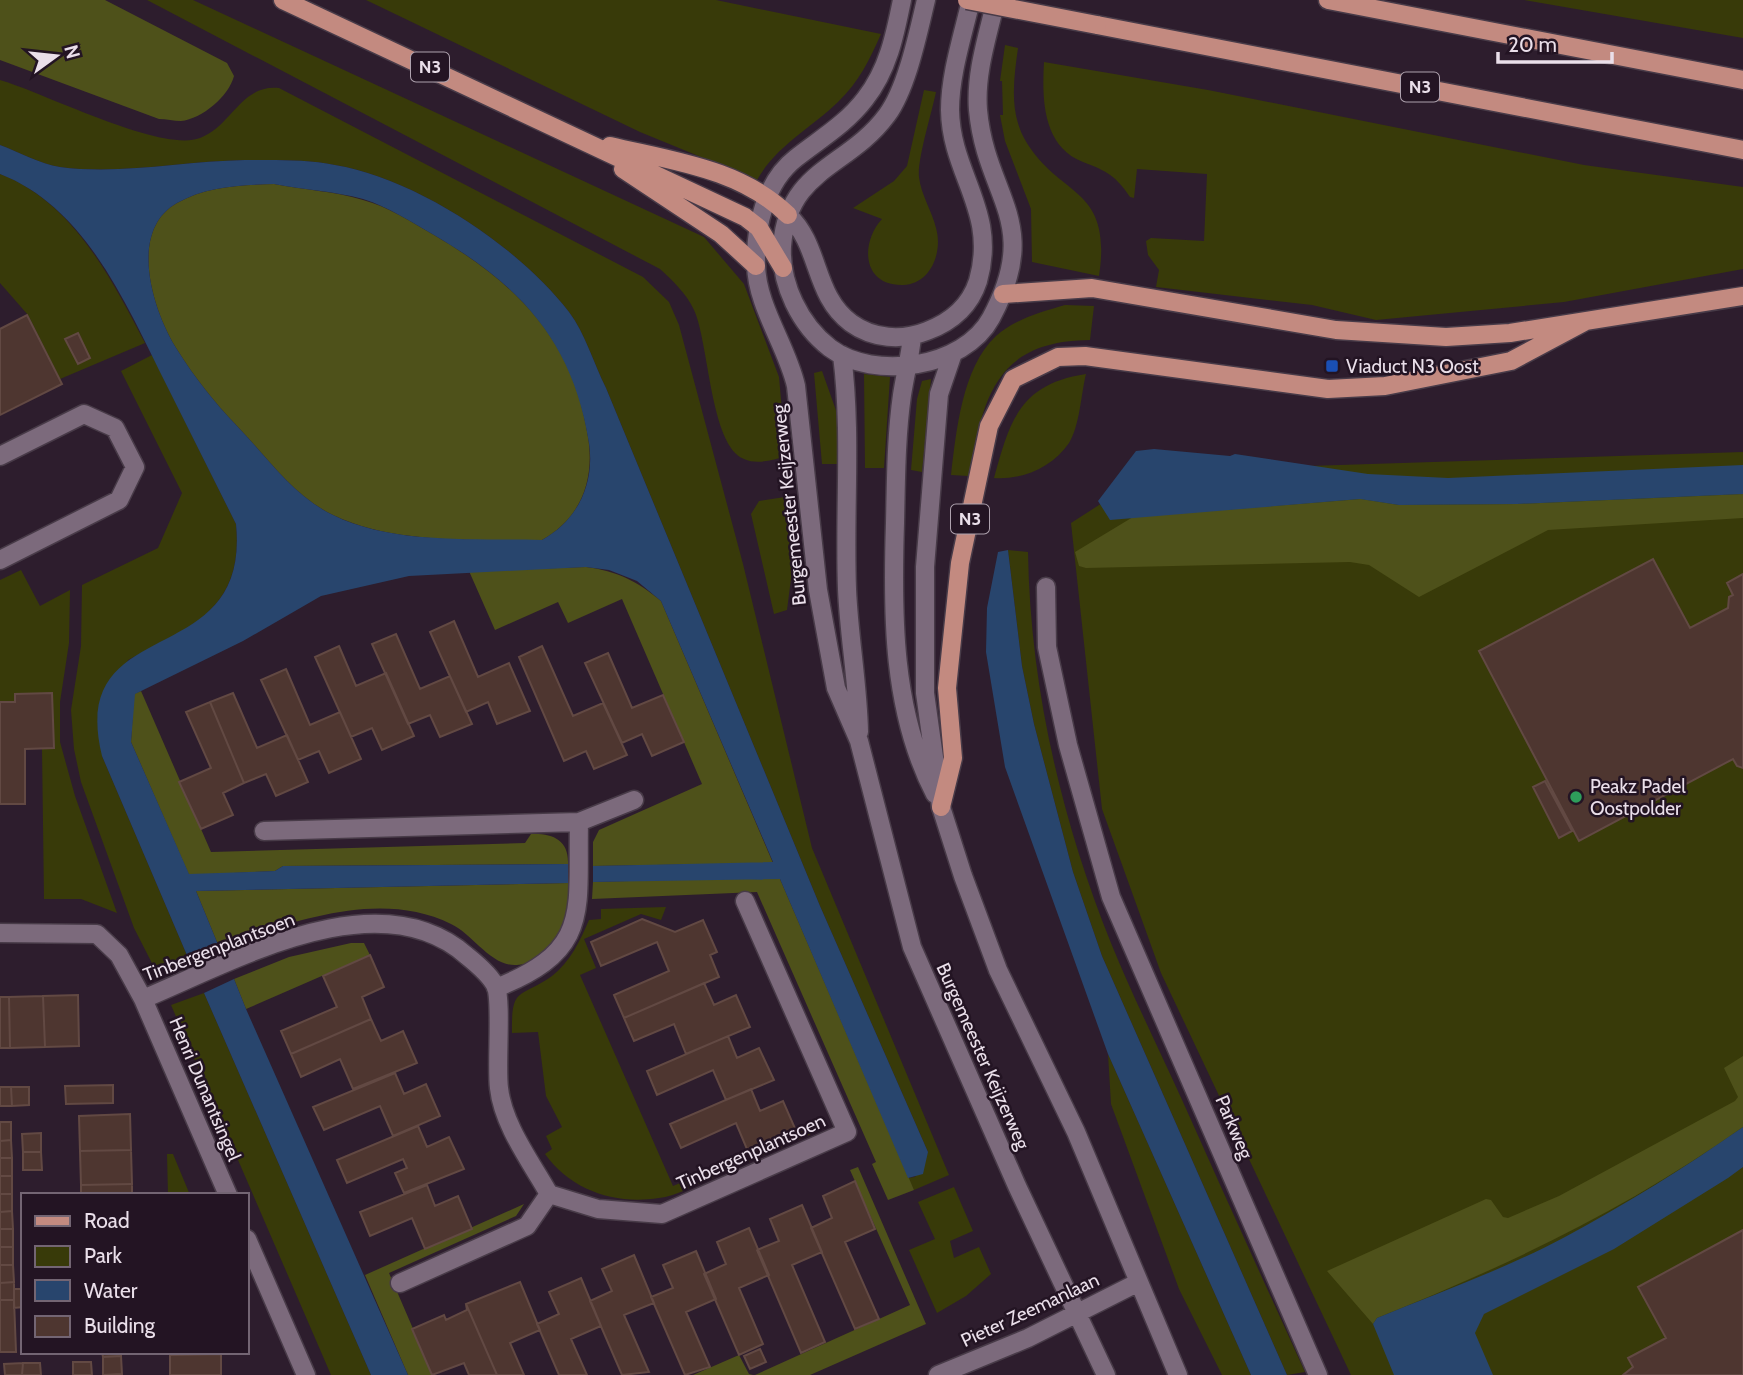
<svg xmlns="http://www.w3.org/2000/svg" width="1743" height="1375" font-family="Cabin,sans-serif">
<rect width="100%" height="100%" fill="#2d1d2d"/>
<path fill="#383a09" d="M147,0H193L704,237L744,284L779,377L786,456C773,460 757,465 744,459C710,446 709,342 694,310C686,293 673,281 660,269Z
M366,0H716L881,34C870,59 859,82 838,102C810,129 777,145 757,180L640,132Z
M1524,0H1743V38Z
M1005,45L1018,48C1014,77 1009,110 1024,138C1058,199 1113,184 1099,276L1032,262L1031,209L1005,141L1000,115H1003L1002,81H1000Z
M1044,62L1208,90L1584,165L1743,187V269L1564,302L1376,320L1312,305L1156,287L1159,270L1148,255L1146,241L1151,238L1204,241L1207,174L1137,169L1134,198L1130,197C1116,176 1107,171 1083,162C1042,146 1042,98 1044,62Z
M0,80C45,93 161,153 200,138C232,126 241,84 279,88L643,277L669,302L679,325L743,564L812,848L949,1175L914,1190L908,1178L915,1177L928,1152L820,906L606,388C594,364 585,333 569,312C518,246 417,179 335,165C306,159 274,160 245,160C183,161 121,175 60,167C40,164 19,152 0,145Z
M924,90L936,92C932,112 917,160 919,177C921,195 932,211 936,228C943,252 931,284 903,285C862,286 860,243 882,219L853,208L894,181L907,166Z
M0,174C73,202 111,278 145,343L60,379L28,315L0,283Z
M1065,305L1094,306L1090,340C997,341 983,395 969,476L951,475C956,433 962,367 996,336C1015,319 1041,312 1065,305Z
M152,355L236,524C244,608 192,627 128,660L102,756L189,960L158,975L134,928L81,782L74,749L71,710L81,646L82,585L158,548L182,493L121,371Z
M822,371L838,416L837,464H822L814,373Z
M864,374L890,377L884,468H865Z
M1086,374C1081,394 1080,425 1069,443C1052,468 1022,480 994,478C1010,420 1020,384 1086,374Z
M931,379L922,472L911,470L917,399L922,381Z
M1743,452V1375H1351L1161,973L1102,809L1071,523L1152,471Z
M785,497L793,563L787,610L774,614L751,514L759,501Z
M1008,550L1028,552C1030,685 1061,819 1111,943C1133,997 1159,1049 1183,1102C1223,1192 1264,1282 1305,1372L1287,1375L1102,956L1073,872L1034,724L1022,666Z
M21,570L40,606L70,590L69,643L60,702V742L75,796L117,913L81,899H44L42,749L54,748L52,693L16,694L15,702H0V580Z
M666,907L661,920L641,914L584,939L596,968L580,975L673,1186L826,1121L818,1131C782,1147 746,1163 709,1179C693,1186 676,1196 659,1198C614,1205 571,1190 545,1154L552,1149L546,1136L562,1127L546,1096L538,1032L512,1033C511,985 520,999 552,976C570,962 580,941 589,920L601,919V909Z
M204,993L371,1375H331L171,1005Z
M1108,1054L1251,1375H1222L1179,1289L1111,1104Z
M167,1154H173L190,1195H168Z
M954,1187L973,1231L950,1241L954,1258L979,1247L991,1274L966,1296L937,1313L909,1250L935,1239L918,1202Z"/>
<path fill="#4e511a" d="M0,0H105L227,63L234,76C229,96 202,119 181,121C174,121 166,119 159,119L0,60Z
M274,184C304,190 334,191 363,200C389,207 411,222 434,235C516,283 573,339 588,437C595,480 581,518 542,540C478,540 392,544 333,515C293,496 267,457 237,426C215,403 195,378 178,351C153,313 127,231 177,203C206,186 241,185 274,184Z
M1743,494V518L1548,530L1419,597L1369,565L1350,562L1086,568L1079,566L1075,552L1133,517L1361,499L1399,505L1517,504Z
M586,567C617,571 637,581 661,601L773,863L593,866V842L599,830L702,784L622,599L568,623L558,602L495,630L469,571Z
M141,691L211,852L525,843L531,834C553,833 569,840 568,864L283,866L275,871L189,875L131,742L134,694Z
M735,878L780,879L914,1190L888,1200L872,1164L876,1162L757,892L592,899L593,882Z
M568,883C573,913 553,963 517,965C491,967 473,934 451,924C378,888 289,923 219,947L196,891Z
M351,943H364L370,955L246,1009L234,979L289,957Z
M1743,1056V1127C1627,1209 1509,1265 1377,1318L1373,1324L1327,1271L1486,1199L1491,1200L1503,1217L1508,1218L1559,1196L1735,1101L1738,1097L1724,1068Z
M858,1167L926,1324L810,1375H755L910,1305L850,1170Z
M524,1204L516,1216L389,1273L433,1375H408L365,1275Z
M739,1355L749,1374L753,1375H693Z"/>
<path fill="#28456d" fill-rule="evenodd" d="M0,145C19,152 40,164 60,167C121,175 183,161 245,160C274,160 306,159 335,165C417,179 518,246 569,312C585,333 594,364 606,388L820,906L928,1152L923,1174L908,1178L780,879L593,882V866L773,862L661,601L637,581L609,570L586,567L409,576L321,596L243,641L135,694L131,742L189,874L275,871L283,866L568,864V883L196,891L219,947L189,960L102,756C66,609 251,675 236,524C213,478 190,432 167,386C128,309 88,208 0,174ZM274,184C304,190 334,191 363,199C389,207 411,222 434,235C520,285 573,341 589,443C595,483 578,520 542,540C477,538 393,545 333,515C293,496 267,457 237,426C215,403 195,378 178,351C153,313 127,231 177,203C206,186 241,185 274,184Z
M1154,449L1230,456L1235,454L1368,474L1448,478L1743,465V494L1517,504L1399,505L1360,499L1110,520L1098,501L1136,451Z
M1008,550L1022,666L1034,724L1073,872L1102,956L1287,1375H1251L1108,1054L1005,767L986,652L987,608L998,552Z
M234,979L246,1009L408,1375H371L204,993Z
M1743,1127V1167L1728,1178L1614,1249L1484,1314L1475,1333L1493,1375H1394L1373,1324L1377,1318C1440,1292 1505,1269 1565,1237C1626,1204 1686,1167 1743,1127Z"/>
<path fill="#4e3630" stroke="#624943" stroke-width="2" d="M27,315L62,384L0,415V329Z
M78,333L90,358L78,364L65,339Z
M1653,559L1690,628L1728,608L1729,597L1733,595L1727,583L1743,574V768L1737,766L1733,759L1579,841L1479,651Z
M454,621L478,677L509,663L530,711L497,724L488,702L466,712L430,632Z
M396,634L420,689L450,676L472,724L440,737L430,715L408,724L372,644Z
M339,646L356,686L386,673L414,736L382,750L372,728L351,737L315,657Z
M542,646L573,716L603,703L627,755L594,769L586,751L564,761L519,657Z
M608,653L632,708L663,695L684,742L652,756L642,734L622,743L585,663Z
M286,669L310,725L340,712L361,759L329,773L319,751L298,760L261,680Z
M52,693L54,748L25,749V804H0V702H15V694Z
M233,693L257,748L287,735L308,782L276,796L266,774L244,783L210,702Z
M210,702L244,783L223,793L233,815L201,829L179,782L211,768L186,712Z
M1545,781L1572,831L1559,838L1533,787Z
M642,919L675,932L703,920L717,952L710,955L719,977L624,1018L614,995L669,971L657,942L601,966L591,942Z
M370,955L384,987L362,997L371,1019L291,1054L281,1031L337,1007L323,976Z
M704,983L714,1005L736,995L750,1027L686,1054L674,1024L634,1041L624,1018Z
M78,995L79,1046L45,1047L43,996Z
M43,996L45,1047L10,1048L9,997Z
M0,997H9L10,1048H0Z
M371,1019L381,1041L403,1031L417,1063L353,1089L340,1059L301,1077L291,1054Z
M728,1036L737,1058L759,1048L774,1080L726,1100L713,1070L657,1095L647,1071Z
M395,1073L404,1094L426,1084L440,1116L393,1136L380,1106L324,1130L313,1107Z
M113,1085V1103L66,1104L65,1086Z
M0,1087H11L12,1106H0Z
M11,1087H29V1105L12,1106Z
M751,1089L760,1111L783,1101L797,1133L749,1154L736,1123L681,1148L670,1124Z
M130,1114L131,1150L80,1151L79,1116Z
M0,1122H11V1140L0,1141Z
M418,1126L427,1147L449,1137L464,1169L404,1193L395,1173L407,1168L403,1159L347,1183L337,1160Z
M41,1133V1152H23L22,1134Z
M11,1140L12,1158H0V1141Z
M131,1150L132,1184L81,1185L80,1151Z
M23,1152H41L42,1170H23Z
M0,1158H12V1176H0Z
M0,1176H12V1194H0Z
M855,1181L875,1229L845,1242L879,1319L855,1329L811,1228L832,1218L823,1196Z
M132,1184V1195H81V1185Z
M427,1185L435,1206L458,1196L472,1229L425,1249L412,1218L370,1236L360,1212Z
M0,1194H12V1211L0,1212Z
M802,1205L822,1252L792,1265L825,1342L801,1353L757,1250L779,1241L770,1219Z
M12,1211L13,1229H0V1212Z
M749,1228L769,1275L739,1288L763,1344L739,1355L704,1274L726,1264L717,1242Z
M0,1229H13V1247H0Z
M1743,1230V1375H1623L1633,1367L1628,1358L1666,1338L1638,1287Z
M0,1247H13V1265H0Z
M696,1251L716,1299L686,1312L710,1367L685,1375L651,1297L673,1288L663,1265Z
M634,1255L654,1303L624,1315L649,1372L622,1375L590,1301L612,1291L602,1269Z
M0,1265H13L14,1282L0,1283Z
M581,1278L601,1326L571,1339L587,1375H559L537,1324L559,1314L549,1292Z
M14,1282V1300H0V1283Z
M520,1282L540,1330L510,1343L524,1375H497L466,1304Z
M14,1289H23V1307L14,1308Z
M0,1300H14L16,1352H0Z
M466,1304L497,1375H469L464,1363L432,1375L412,1329L444,1315L446,1320L467,1310Z
M760,1349L766,1362L750,1369L744,1356Z
M102,1352H121V1356L103,1357Z
M170,1352H221V1354L170,1355Z
M221,1354V1375H170V1355Z
M121,1356L122,1374L103,1375V1357Z
M73,1362H91L92,1375H73Z
M23,1363L22,1375H5L4,1364Z
M23,1363H40L41,1375H22Z"/>
<g fill="none" stroke-linecap="round" stroke-linejoin="round">
<defs>
<path id="street" d="M0,456L84,414L115,428L135,467L119,500L0,560
M1046,587L1047,647L1068,745L1111,897L1318,1375
M579,822L634,800
M264,831L579,822C577,912 592,950 496,988
M0,933L97,934L119,955L143,999L228,1195
M143,999C234,961 379,878 467,956C477,964 491,976 496,987C502,1003 496,1066 499,1088C503,1125 531,1162 549,1194L598,1209L662,1214L847,1132L745,901
M247,1239L306,1375
M400,1283L527,1226L549,1194"/>
<path id="secondary" d="M902,0C895,35 888,70 865,99C846,124 820,139 796,158C765,182 755,227 756,265C757,307 787,346 796,386L818,590L836,688L859,741L912,947L1017,1186L1106,1375
M926,0C918,33 907,88 887,115C848,168 788,168 782,246C780,284 800,325 830,348C874,381 964,368 991,318C1043,221 986,198 978,110C975,73 988,35 996,0
M788,215C821,246 813,295 851,323C873,339 902,341 927,331C951,322 970,306 978,281C998,211 951,175 950,110C950,74 963,35 971,0
M912,337C910,357 905,375 902,395C896,437 896,480 895,523C892,614 892,712 935,794
M953,353L939,394L925,567V693L941,807L963,876L998,970L1076,1132L1178,1375
M842,355C852,433 844,510 847,589C849,637 858,684 859,732
M938,1375L1028,1338L1139,1282"/>
<path id="primary" d="M283,0L745,217L759,228L783,268
M1328,0L1743,80
M1097,25L1743,150
M610,146C673,161 741,169 788,215
M623,169L721,234L756,266
M1003,294L1092,288L1336,330L1446,337L1510,333L1743,296
M941,807L953,758L947,688L960,563L989,426L1013,379L1058,357L1085,356L1328,389L1385,386L1511,361L1584,322"/>
</defs>
<use href="#street" stroke="#483b48" stroke-width="21"/>
<use href="#secondary" stroke="#483b48" stroke-width="21"/>
<use href="#primary" stroke="#483b48" stroke-width="21"/>
<use href="#street" stroke="#7c6a7c" stroke-width="18"/>
<use href="#secondary" stroke="#7c6a7c" stroke-width="18"/>
<use href="#primary" stroke="#c38a80" stroke-width="18"/>
<defs>
<path id="primary-bridge" d="M967,0L1097,25"/>
</defs>
<use href="#primary-bridge" stroke="#483b48" stroke-width="21" stroke-linecap="butt"/>
<use href="#primary-bridge" stroke="#c38a80" stroke-width="18"/>
</g>
<rect fill="#1a4fb4" stroke="#231423" stroke-width="2.5" x="1325" y="359" width="14" height="14" rx="3.5"/>
<circle fill="#2e9e5b" stroke="#231423" stroke-width="2.5" cx="1576" cy="797" r="7"/>
<g text-anchor="middle" dominant-baseline="central" stroke-width="5" stroke-linejoin="round" paint-order="stroke">
<g fill="#231423" stroke="#aea2ae" stroke-width="2">
<rect x="411" y="52.5" width="38" height="29" rx="5"/>
<rect x="1401" y="72.5" width="38" height="29" rx="5"/>
<rect x="951" y="504.5" width="38" height="29" rx="5"/>
</g>
<g font-size="18" font-weight="bold" fill="#eadfea">
<text x="430" y="67">N3</text>
<text x="1420" y="87">N3</text>
<text x="970" y="519">N3</text>
</g>
<g font-size="19" fill="#eadfea" stroke="#231423" text-anchor="start">
<text x="1346" y="366">Viaduct N3 Oost</text>
<text x="1590" y="786">Peakz Padel<tspan x="1590" dy="22">Oostpolder</tspan></text>
</g>
<g font-size="19" fill="#eadfea" stroke="#231423">
<text transform="translate(789 505) rotate(-96)">Burgemeester Keijzerweg</text>
<text transform="translate(219 947) rotate(-21)">Tinbergenplantsoen</text>
<text transform="translate(983 1056) rotate(66)">Burgemeester Keijzerweg</text>
<text transform="translate(205 1089) rotate(67)">Henri Dunantsingel</text>
<text transform="translate(1234 1127) rotate(67)">Parkweg</text>
<text transform="translate(751 1152) rotate(-24)">Tinbergenplantsoen</text>
<text transform="translate(1030 1310) rotate(-25)">Pieter Zeemanlaan</text>
</g>
</g>
<rect x="21" y="1193" width="228" height="161" fill="#231423" stroke="#736573" stroke-width="2"/>
<rect x="35" y="1216" width="35" height="10" fill="#c38a80" stroke="#736573" stroke-width="2"/>
<text x="84" y="1228" font-size="21" fill="#eadfea">Road</text>
<rect x="35" y="1246" width="35" height="21" fill="#383a09" stroke="#736573" stroke-width="2"/>
<text x="84" y="1263" font-size="21" fill="#eadfea">Park</text>
<rect x="35" y="1280" width="35" height="21" fill="#28456d" stroke="#736573" stroke-width="2"/>
<text x="84" y="1298" font-size="21" fill="#eadfea">Water</text>
<rect x="35" y="1316" width="35" height="21" fill="#4e3630" stroke="#736573" stroke-width="2"/>
<text x="84" y="1333" font-size="21" fill="#eadfea">Building</text>
<g transform="translate(56 56) rotate(75)" stroke="#231423" stroke-width="5" paint-order="stroke">
<path d="M0-5L12 26L0 18L-12 26Z" fill="#eadfea"/>
<text y="-10" font-size="19" font-weight="bold" text-anchor="middle" fill="#eadfea">N</text>
</g>
<path d="M1498 52v10h114v-10" fill="none" stroke="#eadfea" stroke-width="3.5"/>
<text x="1508" y="52" font-size="21" fill="#eadfea" stroke="#231423" stroke-width="5" paint-order="stroke">20 m</text>
</svg>
